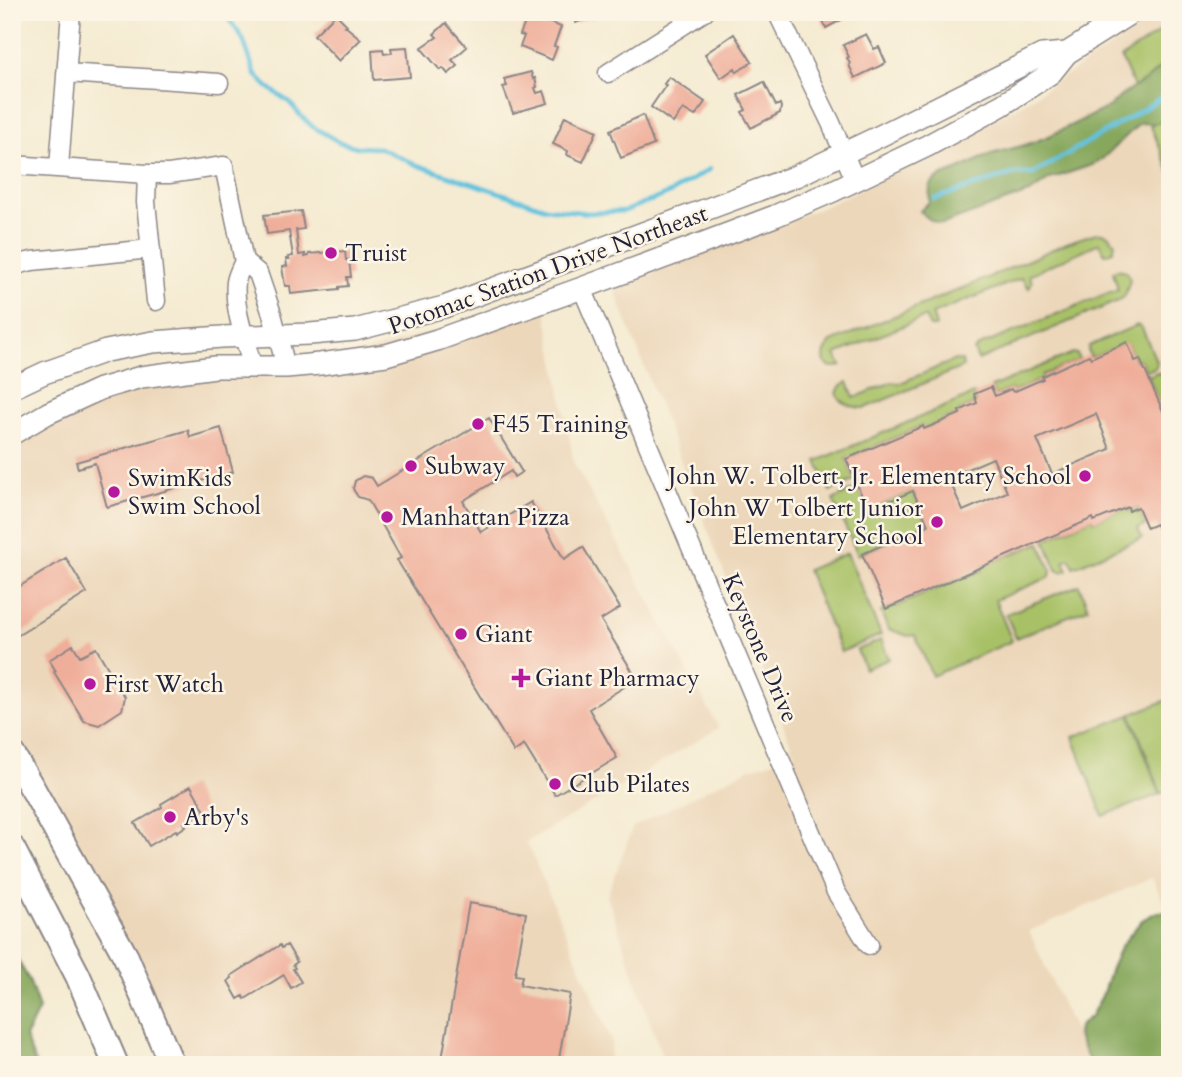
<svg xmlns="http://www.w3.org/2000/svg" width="1182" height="1077" font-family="Cardo,serif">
<rect width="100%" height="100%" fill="#fcf5e5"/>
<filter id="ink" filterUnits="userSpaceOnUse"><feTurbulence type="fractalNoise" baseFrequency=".0143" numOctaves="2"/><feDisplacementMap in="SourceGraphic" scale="14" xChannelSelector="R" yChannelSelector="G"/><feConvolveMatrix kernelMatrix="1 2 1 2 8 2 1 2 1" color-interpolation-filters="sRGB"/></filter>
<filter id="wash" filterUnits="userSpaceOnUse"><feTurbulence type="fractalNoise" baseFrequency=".00686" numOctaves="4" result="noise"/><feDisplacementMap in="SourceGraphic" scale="28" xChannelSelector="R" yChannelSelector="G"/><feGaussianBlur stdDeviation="1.57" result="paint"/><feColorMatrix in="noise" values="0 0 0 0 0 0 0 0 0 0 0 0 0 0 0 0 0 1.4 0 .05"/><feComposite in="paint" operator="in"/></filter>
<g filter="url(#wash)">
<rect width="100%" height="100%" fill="#f5ebd2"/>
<path fill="#ecd7ba" d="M1163,12H1170V915L1152,878L1029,931L1090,1065H665L607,896L633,827L748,769L795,755L614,289L821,208L931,156L1027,101Z
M547,300V317L574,463L719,728L527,842L612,1042L609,1065H172L12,754V438L133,388L320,364Z"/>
<path fill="#a8c166" stroke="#657250" stroke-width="2" d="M1170,25V59L1150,77L1134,87L1121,58Z
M1170,107V172L1149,122L1158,123L1162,120Z
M1096,233C1106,232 1110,235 1115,243L1113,251L1105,254L1099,243L1029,275L1032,282L1029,288L1026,285L1022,278L932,314L936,326L935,327H930L925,317L836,354L841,366C820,371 821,354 831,342L992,276L1069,242Z
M1118,269L1127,272L1130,280L1125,296L1118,301L978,360L974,351L979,346L1118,289L1113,272Z
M1137,325L1142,328L1157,363L1155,368L1146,371L1140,359L1135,361L1127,343L1091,358L1088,350L1089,346Z
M1073,353L1077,354L1079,360L1042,375L1043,379L1013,392L1011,389L995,396L991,387Z
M955,360L962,361L963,367L865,408C848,409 823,394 848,382L854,398L892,382L898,384Z
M1157,372L1162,374L1170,393V421L1167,422L1148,376Z
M974,394L977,403L959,411L960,414L924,429L922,426L846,459L855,480L830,491L817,461Z
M858,487L868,510L913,491L928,525L858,555L833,500Z
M1128,507L1129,511L1138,507L1146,525L1138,529L1142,538L1074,567L1070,558L1064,561L1068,570L1061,572L1057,570L1045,540L1093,518L1094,521Z
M1040,543L1051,570L1050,577L995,600L1012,641L932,676L915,635L908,636L888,629L881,612L982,570V566Z
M847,553L881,635L841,652L807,570Z
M1079,585L1088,608L1016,638L1006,614Z
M881,640L889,659L865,669L857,650Z
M1170,699V790L1161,793L1131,714Z
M1130,715L1160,794L1103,816L1073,737Z"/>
<path fill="#86a75b" stroke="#54644b" stroke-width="2" d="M1170,59C1170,73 1174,118 1158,123C1153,124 1145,123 1140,123L1102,159L1092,165L1050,179L1031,192L943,224C933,223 927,218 920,211L929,202L930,187L933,182L943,175L959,169L991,154L1025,145L1047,137L1109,107L1122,95L1150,77Z
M1157,912H1170V1065H1091L1077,1035L1078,1027L1091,1016L1102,996L1111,968L1121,946L1142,920Z
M12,950L29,980L39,1009L25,1037L36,1065H12Z"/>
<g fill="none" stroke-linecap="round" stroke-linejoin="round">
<path stroke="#60c2de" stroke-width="4.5" d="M224,12L243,39L255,74L268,87L290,103L301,116L313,127L339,142L357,147L380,148L417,165L546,208L588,213L625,211L670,193L710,169
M934,199L1012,174H1033L1129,118L1170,92"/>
</g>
<g id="blocks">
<path fill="#efae9a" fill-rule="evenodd" d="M571,12H605L591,19L590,17L576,23Z
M820,12H856L826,28L819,13Z
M336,14L347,25L345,26L361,39L339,61L314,35Z
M531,15L561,27L554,46L557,47L552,60L520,47L524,36L520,35L526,20L529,21Z
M446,23L467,47L452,60L458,66L448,74L443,68L440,70L421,48L437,37L434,34Z
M734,34L752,62L737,72L735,68L721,78L705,54Z
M866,34L874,49L879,47L886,63L855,78L849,65L850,64L847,58L849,57L843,45Z
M407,47L410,77L374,80L372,50L383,49L384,54L392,53L391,48Z
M531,72L533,79L535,78L537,87L535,88L537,93L544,91L548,103L513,113L503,87L507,86L504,79Z
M669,77L705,102L695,116L683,109L673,123L651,107L666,85L664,84Z
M764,82L776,106L780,104L781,107L780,113L751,128L742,112L746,110L738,95Z
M643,115L654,145L621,158L610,130Z
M565,116L597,131L583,162L567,155L568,151L553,144Z
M301,211L304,229L296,230L299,255L305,254V257L309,256V254L345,251L346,260H349L351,277H347L348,286L339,287V289L291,294L290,286H285L282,267L287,266L286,259H289L288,257L293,256L289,231L267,234L264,215Z
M1127,342L1135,361L1140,359L1170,427L1168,428L1170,433V526L1159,531L1156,524L1147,528L1138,507L1129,511L1128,507L1094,521L1093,518L886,609L862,554L928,525L913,491L868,510L846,459L923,426L924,429L960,414L959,411L977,403L974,394L991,387L995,396L1011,389L1013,392L1043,379L1042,376L1089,355L1091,358ZM1096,414L1110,449L1052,474L1037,439ZM993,458L1007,492L963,511L948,477Z
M489,418L522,472L514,477L511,471L463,501L481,532L531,502L564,559L583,547L620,608L601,620L637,679L589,709L617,758L555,795L524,745L514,752L397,560L401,558L368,500L358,497L353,489L355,481L363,476L372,478L377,486Z
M221,428L233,472L107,507L95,463L78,468L76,462L188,430L190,437Z
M66,558L87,593L12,639V591Z
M73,645L80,656L96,648L125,697L122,710L99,725L84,721L54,672L56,671L49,660Z
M191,786L205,811L184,823L186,826L177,832L176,830L149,846L135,823L162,807L161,804Z
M469,903L526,913L515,975L522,976L520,985L570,994L558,1065H441Z
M280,945L282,948L287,945L297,962L293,965L295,968L293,969L301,982L291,988L284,975L245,999L243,996L238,999L228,981L232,978L231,976Z"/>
</g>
</g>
<g filter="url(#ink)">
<use href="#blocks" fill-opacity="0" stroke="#8c8686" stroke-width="2"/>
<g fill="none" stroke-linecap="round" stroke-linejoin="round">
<defs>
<path id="minor" d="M777,12L831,123L855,180
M66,73L219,83
M608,73L704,12
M12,165L147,174H169L224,166L244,261
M59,167L71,12
M147,174L146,202L156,301
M12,266L32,261L151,249
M582,288L836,892L869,945
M252,366C246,340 233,309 236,282C237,275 241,268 244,261L258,273L272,314L286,367"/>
<path id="tertiary" d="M12,388L44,373L106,351L153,342L222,337L310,334L355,330L444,307L796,176L878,137L1042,55L1067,53
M12,434L48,413L100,389L141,377L215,367H286L320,364L386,355L437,340L582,288L706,242L775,216L833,191L927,146L1002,105L1051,73L1067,53L1132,12"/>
<path id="secondary" d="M12,754L34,791L126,957L172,1065
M12,848L78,976L116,1065"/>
</defs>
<use href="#minor" stroke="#8c8686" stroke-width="21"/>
<use href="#tertiary" stroke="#8c8686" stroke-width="24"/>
<use href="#secondary" stroke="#8c8686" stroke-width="28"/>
<use href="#minor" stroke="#fff" stroke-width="18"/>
<use href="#tertiary" stroke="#fff" stroke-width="21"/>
<use href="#secondary" stroke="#fff" stroke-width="24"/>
</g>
</g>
<g fill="#b5179e" stroke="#fcf5e5" stroke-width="2.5">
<circle cx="331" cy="253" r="7"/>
<circle cx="478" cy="424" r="7"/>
<circle cx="411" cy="466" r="7"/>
<circle cx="1085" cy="476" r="7"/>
<circle cx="114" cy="492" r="7"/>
<circle cx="387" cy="517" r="7"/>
<circle cx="937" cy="522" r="7"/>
<circle cx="461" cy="634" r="7"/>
<path d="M517.5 667.5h7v7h7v7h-7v7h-7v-7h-7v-7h7z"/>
<circle cx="90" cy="684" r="7"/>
<circle cx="555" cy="784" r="7"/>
<circle cx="170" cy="817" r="7"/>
</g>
<g text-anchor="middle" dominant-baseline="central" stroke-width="5" stroke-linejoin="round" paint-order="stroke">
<g font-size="24" fill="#22223b" stroke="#fcf5e5" text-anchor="start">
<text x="345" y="253">Truist</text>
<text x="492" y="424">F45 Training</text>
<text x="425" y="466">Subway</text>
<text x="1071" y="476" text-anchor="end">John W. Tolbert, Jr. Elementary School</text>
<text x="128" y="478">SwimKids<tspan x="128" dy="28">Swim School</tspan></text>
<text x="923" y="508" text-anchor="end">John W Tolbert Junior<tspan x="923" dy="28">Elementary School</tspan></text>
<text x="401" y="517">Manhattan Pizza</text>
<text x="475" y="634">Giant</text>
<text x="535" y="678">Giant Pharmacy</text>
<text x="104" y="684">First Watch</text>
<text x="569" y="784">Club Pilates</text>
<text x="184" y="817">Arby's</text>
</g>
<g font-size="24" fill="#22223b" stroke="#fcf5e5">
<text transform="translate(548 270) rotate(-20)">Potomac Station Drive Northeast</text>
<text transform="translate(760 648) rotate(67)">Keystone Drive</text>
</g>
</g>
<rect width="1182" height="1077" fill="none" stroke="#fcf5e5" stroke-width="42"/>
</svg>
